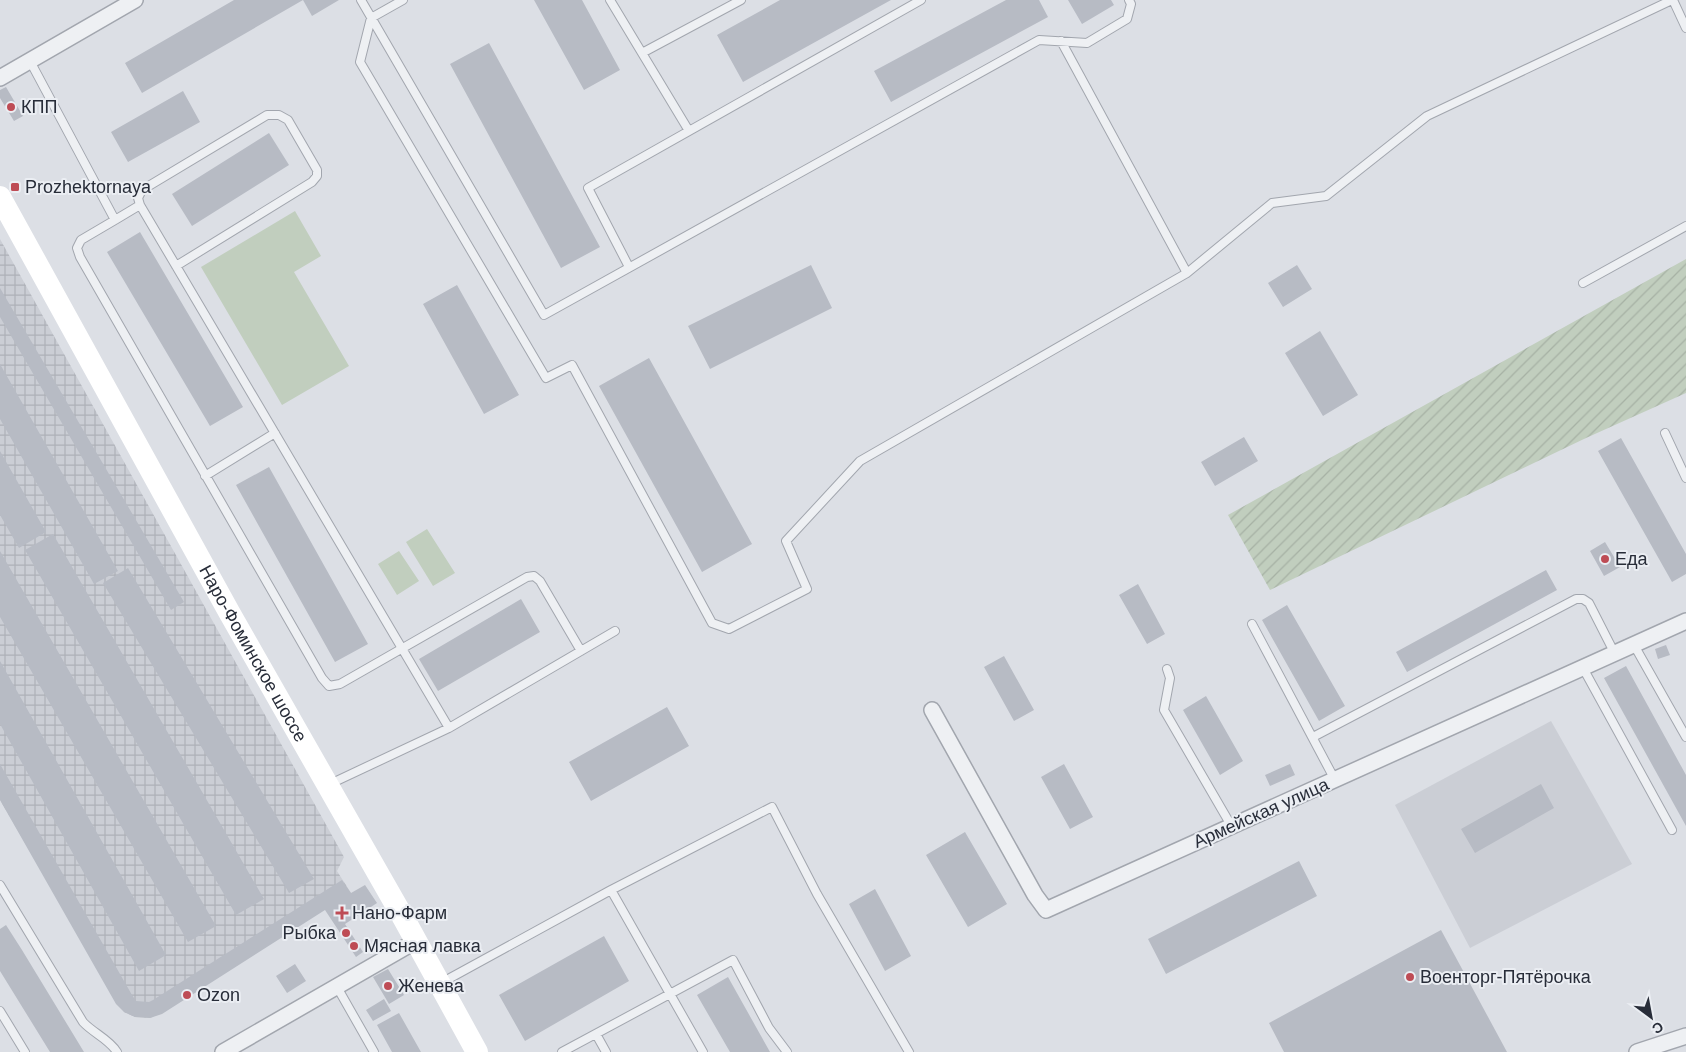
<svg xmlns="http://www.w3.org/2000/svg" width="1686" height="1052" font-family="Arial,sans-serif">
<defs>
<pattern id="industrial-grid" width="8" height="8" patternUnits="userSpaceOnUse" patternTransform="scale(1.25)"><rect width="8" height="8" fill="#cbced5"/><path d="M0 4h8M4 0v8" fill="none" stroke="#aeb1b8"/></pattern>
<pattern id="garden-furrows" width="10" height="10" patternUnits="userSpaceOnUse" patternTransform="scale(1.25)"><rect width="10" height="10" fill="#c1cebe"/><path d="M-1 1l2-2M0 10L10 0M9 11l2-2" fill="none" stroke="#a6b1a4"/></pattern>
</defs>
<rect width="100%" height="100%" fill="#dcdfe5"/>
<path fill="#cbced5" d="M1551,721L1632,864L1470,948L1395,805Z"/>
<path fill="url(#industrial-grid)" d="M0,239L344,857L337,871L351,893L151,1018L135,1017L124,1012L0,800Z"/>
<path fill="#c1cebe" d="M295,211L321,256L294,272L349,366L282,405L201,267Z
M427,529L455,573L433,586L406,542Z
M399,551L419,581L397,595L378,564Z"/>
<path fill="url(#garden-furrows)" d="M1686,259V393L1586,438L1270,590L1228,515Z"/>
<path fill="#b7bbc4" d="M234,0H339L312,16L303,0L142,93L125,63Z
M534,0H582L620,70L584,90Z
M780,0H891L743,82L717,35Z
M1006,0H1039L1048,17L891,102L874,71Z
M1068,0H1111L1114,5L1082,24Z
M489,43L600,247L561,268L450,64Z
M6,87L23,116L14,121L0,98V90Z
M183,91L200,122L128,162L111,132Z
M269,133L289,165L192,226L172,194Z
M140,232L243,407L210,426L107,252Z
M811,265L832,308L710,369L688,326Z
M1297,265L1312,289L1283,307L1268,283Z
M457,285L519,395L484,414L423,304Z
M0,288L184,602L171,610L0,317Z
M1320,331L1358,395L1323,416L1285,353Z
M649,358L752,544L702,572L599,386Z
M0,364L118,571L94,584L0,419Z
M1244,437L1258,461L1215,486L1201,462Z
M1621,438L1686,554V574L1672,582L1598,451Z
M0,451L46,532L19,548L0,515Z
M269,467L368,644L335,662L236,485Z
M53,534L264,899L236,915L25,550Z
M1605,542L1620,567L1604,576L1590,551Z
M0,551L216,926L188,942L0,617Z
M128,568L314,879L289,893L103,583Z
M1546,570L1557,590L1407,672L1396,652Z
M1138,584L1165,634L1147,644L1119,595Z
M521,599L540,632L438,691L419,659Z
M1287,605L1345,706L1319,721L1262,620Z
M1666,645L1670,655L1658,659L1655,649Z
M1004,656L1034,710L1014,721L984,667Z
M0,661L166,955L139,971L0,724Z
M1626,666L1686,775V826L1604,678Z
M1206,696L1243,761L1220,775L1183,710Z
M667,707L689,746L591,801L569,762Z
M0,764L132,995L136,1001L149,1002L153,1000L342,880L351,893L365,885L377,903L345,924L363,952L356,957L325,910L162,1014L150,1018L135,1017L124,1012L116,1004L0,800Z
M1064,764L1093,817L1070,829L1041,777Z
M1290,764L1295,775L1270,786L1265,775Z
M1541,784L1554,808L1475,853L1461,829Z
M965,832L1007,904L968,927L926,855Z
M1299,861L1317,896L1166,974L1148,939Z
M875,889L911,956L885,971L849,904Z
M6,925L22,950L84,1052H50L0,971V929Z
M1441,930L1507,1052H1284L1269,1023Z
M604,936L629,981L525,1041L499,995Z
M295,964L306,981L287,993L276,976Z
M388,969L404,995L389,1004L373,977Z
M728,977L770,1052H730L697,995Z
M384,999L391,1011L373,1021L366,1010Z
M399,1013L421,1052H392L377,1025Z"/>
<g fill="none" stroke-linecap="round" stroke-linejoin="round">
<defs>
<path id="service" d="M361,0L544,315L1039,40L1087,43L1127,19L1131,4L1129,0
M403,0L371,18L360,62L546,378L572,365L712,623L729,629L807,589L786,541L860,461L1187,273
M610,0L689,131
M1673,0L1686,28
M1061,41L1187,273L1272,203L1326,196L1427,116L1672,0
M642,53L741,0
M30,61L115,220L81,240L77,248L80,257L322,678L329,686L340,684L527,577L534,576L540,581L581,651
M140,205L138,198L142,190L267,115H279L288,120L317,170V176L312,182L176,266
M115,220L140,205L449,728
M629,267L588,188L921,0
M1583,283L1686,226
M1665,433L1686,478
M205,476L275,433
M1252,624L1335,780
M1634,645L1686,737
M1583,668L1672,830
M1167,669L1170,678L1164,710L1232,827
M1313,737L1576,599H1583L1589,603L1615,654
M330,784L449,728L615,631
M0,885L83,1022C93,1033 109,1039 117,1052
M611,890L703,1052
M441,983L611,890L772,807L817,894L909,1052
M337,987L374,1052
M0,1011L25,1052
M596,1034L606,1052
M562,1052L733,960L769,1028L787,1052"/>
<path id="minor" d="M0,78L135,0
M932,710L1035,895L1046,910L1686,621
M223,1052L416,941
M1637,1052L1686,1036"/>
</defs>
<use href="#service" stroke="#a2a6ae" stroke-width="10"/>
<use href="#minor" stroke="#a2a6ae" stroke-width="18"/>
<use href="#service" stroke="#eef0f3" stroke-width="8"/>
<use href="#minor" stroke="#eef0f3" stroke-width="15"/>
<path stroke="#fff" stroke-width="22" id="s1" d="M0,197L229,612L404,919L477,1052"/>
</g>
<g fill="#be4c55" stroke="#ebeef3" stroke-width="2">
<circle cx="11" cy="107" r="5"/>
<rect x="10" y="182" width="10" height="10" rx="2.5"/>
<circle cx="1605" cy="559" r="5"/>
<path d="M339.5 905.5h5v5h5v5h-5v5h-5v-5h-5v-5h5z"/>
<circle cx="346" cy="933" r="5"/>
<circle cx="354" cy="946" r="5"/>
<circle cx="1410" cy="977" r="5"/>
<circle cx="388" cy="986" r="5"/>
<circle cx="187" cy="995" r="5"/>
</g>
<g text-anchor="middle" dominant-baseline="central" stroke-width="4" stroke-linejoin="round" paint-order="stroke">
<g font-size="18" fill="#282d39" stroke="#ebeef3" text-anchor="start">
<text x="21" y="107">КПП</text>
<text x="25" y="187">Prozhektornaya</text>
<text x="1615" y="559">Еда</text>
<text x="352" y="913">Нано-Фарм</text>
<text x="336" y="933" text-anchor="end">Рыбка</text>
<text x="364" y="946">Мясная лавка</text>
<text x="1420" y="977">Военторг-Пятёрочка</text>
<text x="398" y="986">Женева</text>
<text x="197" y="995">Ozon</text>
</g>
<g font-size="18" fill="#282d39" stroke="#ebeef3">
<text stroke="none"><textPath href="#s1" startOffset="522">Наро-Фоминское шоссе</textPath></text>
<text transform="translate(1261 813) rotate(-24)">Армейская улица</text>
</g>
</g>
<g transform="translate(1651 1017) rotate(148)" stroke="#ebeef3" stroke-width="4" paint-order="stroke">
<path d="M0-4L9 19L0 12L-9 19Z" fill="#282d39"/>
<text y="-8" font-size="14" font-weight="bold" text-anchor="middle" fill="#282d39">С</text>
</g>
</svg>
